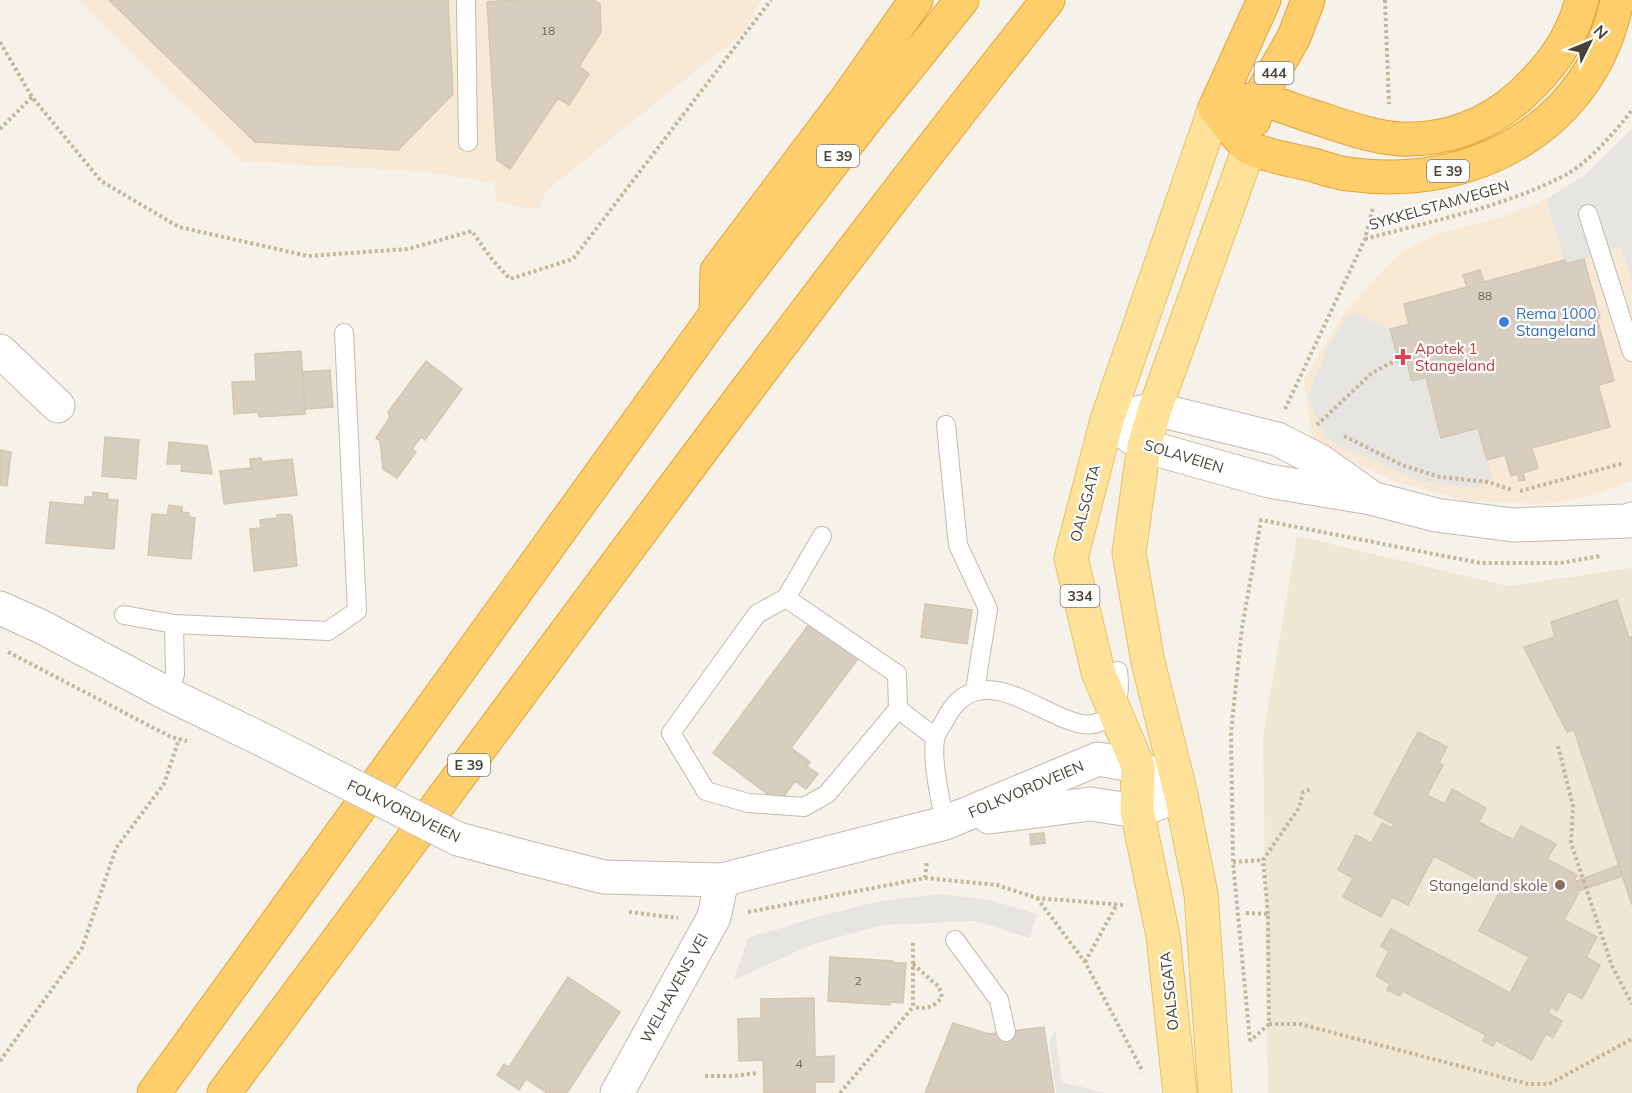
<svg xmlns="http://www.w3.org/2000/svg" width="1632" height="1093" font-family="Mulish,sans-serif">
<rect width="100%" height="100%" fill="#f6f2ea"/>
<path fill="#f7e9d5" d="M79,0H761L744,32L545,192L539,210L496,202L494,183L427,172L241,161Z
M1632,129V480L1597,495L1543,504L1467,501L1393,481L1312,443L1304,379L1344,313L1401,252L1437,234L1508,215L1546,199L1584,176Z"/>
<path fill="#efe7d4" d="M1297,536L1508,586L1632,568V1093H1268L1263,736Z"/>
<path fill="#e7e5e2" d="M1632,129V281L1621,246L1566,264L1546,199L1584,176Z
M1351,312L1390,329L1400,365L1407,363L1412,381L1426,377L1441,438L1478,428L1493,480L1477,488L1422,482L1326,439L1308,397L1330,342Z
M941,894L989,900L1037,914L1029,938L975,921L883,925L813,944L734,980L748,938L813,918L880,901Z
M1055,1031L1062,1082L1105,1093H1056L1049,1041Z"/>
<path fill="#d8cebf" stroke="#d3c6b2" stroke-width="1.5" d="M109,0H448L453,94L398,150L255,142Z
M515,0H593L600,4L601,32L579,66L589,74L569,105L558,98L510,169L497,160L487,2Z
M1584,259L1600,318L1597,319L1614,381L1598,385L1610,427L1532,448L1538,468L1523,473L1525,480L1519,481L1518,474L1511,476L1505,455L1487,460L1478,428L1441,438L1426,377L1412,381L1407,363L1400,365L1390,329L1409,324L1404,304L1467,287L1463,275L1480,270L1484,282L1565,260L1566,264Z
M301,351L305,414L259,417L258,412L234,414L232,382L256,381L255,354Z
M426,361L462,389L425,440L421,437L412,449L416,452L397,478L383,469L380,441L376,438L390,417L388,412Z
M330,370L333,407L305,409L303,372Z
M105,437L139,440L136,479L102,476Z
M169,442L207,446L212,474L181,471L182,464H167Z
M0,450L11,452L7,486L0,485Z
M261,458L262,462L292,459L297,495L224,504L220,471L251,468L250,459Z
M93,492L108,494L107,499L118,500L114,549L46,543L50,502L84,505L85,497H93Z
M169,505L182,507V512L189,513V517L195,518L191,559L148,555L152,514L167,515Z
M290,514V517L292,516L297,566L254,571L250,529L261,528L260,520L277,518V515Z
M1617,600L1629,638L1632,637V905L1574,730L1567,732L1524,647L1555,637L1551,622Z
M925,604L972,610L967,644L921,637Z
M810,623L858,659L791,748L810,762L807,766L818,774L806,789L795,781L779,803L713,753Z
M1418,732L1447,747L1439,763L1443,765L1427,795L1445,804L1452,789L1486,808L1479,822L1513,840L1521,826L1556,844L1547,859L1577,875L1574,880L1577,881L1579,892L1564,920L1597,937L1586,957L1600,965L1582,999L1568,991L1557,1011L1551,1007L1548,1013L1562,1021L1553,1038L1546,1033L1532,1060L1496,1040L1493,1046L1483,1041L1486,1035L1403,991L1400,996L1387,990L1390,984L1376,976L1389,951L1381,946L1391,929L1510,993L1529,957L1479,931L1500,891L1434,856L1408,905L1392,897L1381,917L1343,897L1353,878L1338,870L1356,835L1371,843L1382,823L1391,828L1394,824L1374,814Z
M1044,833L1045,843L1031,845L1030,834Z
M1619,865L1622,876L1579,891L1577,881Z
M830,957L893,961V963H906L903,1003L890,1002V1005L828,1001Z
M568,977L620,1012L567,1093H547L526,1079L519,1090L497,1075L504,1064L509,1067Z
M814,998L815,1057L834,1056V1082H815V1093H764L763,1060L739,1061L738,1019L761,1018V999Z
M953,1023L989,1034L1044,1027L1054,1093H925Z"/>
<g fill="none" stroke-linecap="round" stroke-linejoin="round">
<defs>
<path id="lane" d="M466,0L468,142
M1588,214L1632,352
M946,425L958,545L988,609L975,690
M786,598L897,674L898,709L827,794L804,807L748,803L706,791L671,733L757,614Z
M786,598L822,536
M124,615L174,624L328,631L357,611L344,333
M168,694L175,674L174,624
M898,709L935,737
M945,823C941,802 930,756 936,736C938,730 944,723 947,716C990,640 1076,759 1109,714C1120,700 1120,688 1118,671
M955,940L999,1000L1006,1032"/>
<path id="street" d="M0,351L58,406
M1128,415L1155,409L1277,439L1320,461L1368,495
M1107,420L1144,446L1269,481L1371,498L1436,515L1513,525L1628,521L1632,519
M0,608L40,626L168,694L267,742
M989,817L1090,804L1137,811L1162,802
M521,856L604,877L722,880L945,823L1098,759L1138,766L1181,795
M617,1093L714,917L722,880"/>
<path id="primary" d="M1180,1093L1163,936L1137,811L1138,766L1098,672L1071,558L1107,420L1215,108
M1215,1093L1201,894L1181,795L1148,662L1129,553L1144,446L1155,409L1249,148"/>
<path id="highway" d="M1215,108C1225,120 1235,135 1247,146C1255,153 1300,162 1313,165C1324,168 1336,173 1348,174C1471,192 1592,128 1617,0
M1215,108C1228,106 1246,98 1260,100C1275,102 1292,110 1308,115C1338,124 1369,137 1400,139C1445,141 1489,125 1522,94C1551,67 1572,39 1582,0
M1215,108L1264,0
M1254,120L1258,100L1294,37L1308,0
M716,314L717,271L848,97L916,0
M154,1093L716,314L867,118L962,0
M224,1093C497,728 764,357 1048,0"/>
</defs>
<use href="#lane" stroke="#c2baac" stroke-width="20"/>
<use href="#street" stroke="#c2baac" stroke-width="35"/>
<use href="#primary" stroke="#e9c165" stroke-width="35"/>
<use href="#highway" stroke="#e4a436" stroke-width="35"/>
<path stroke="#c4b69d" stroke-width="4" stroke-dasharray="3 3" stroke-linecap="butt" d="M1385,0L1389,104
M0,42L32,97L101,181L179,227L308,256L408,249L472,231L490,257L510,279L573,259L771,0
M0,129L32,97
M1365,239C1431,221 1506,207 1567,174C1588,163 1617,130 1632,110
M1285,409L1365,239L1373,207
M1317,425L1372,373L1398,359
M1344,436L1402,465L1440,477L1488,482L1512,490
M1520,491L1624,463
M8,652L171,737L187,741
M1558,746L1573,806L1571,843L1612,966L1632,1004
M1233,862L1263,860
M925,878L927,861
M1037,898L1085,962L1143,1072
M629,912L678,918
M748,912L925,878L997,885L1037,898L1124,905
M1246,913L1268,914L1269,1024L1250,1041
M1268,914L1263,860L1299,808L1303,792L1311,789
M1085,962L1117,904
M913,964L939,987L942,997C933,1008 927,1009 913,1007
M1269,1024H1300L1528,1084H1549L1632,1039
M1250,1041L1233,862L1231,732L1242,628L1261,520L1480,563H1560L1601,556
M0,1061L82,948L116,848L164,784L179,739
M705,1076H733L758,1073
M840,1093L913,1007V940"/>
<use href="#lane" stroke="#fff" stroke-width="18"/>
<use href="#street" stroke="#fff" stroke-width="33"/>
<use href="#primary" stroke="#ffe29a" stroke-width="33"/>
<use href="#highway" stroke="#ffce6c" stroke-width="33"/>
<defs>
<path id="street-bridge" d="M267,742L458,839L521,856"/>
</defs>
<use href="#street-bridge" stroke="#c2baac" stroke-width="35" stroke-linecap="butt"/>
<use href="#street-bridge" stroke="#fff" stroke-width="33"/>
</g>
<circle fill="#3f7fe0" stroke="#fff" stroke-width="2" cx="1504" cy="322" r="6"/>
<path fill="#e0444e" stroke="#fff" stroke-width="2" d="M1400 348h6v6h6v6h-6v6h-6v-6h-6v-6h6z"/>
<circle fill="#8d6e63" stroke="#fff" stroke-width="2" cx="1560" cy="885" r="6"/>
<g text-anchor="middle" dominant-baseline="central" stroke-width="4.5" stroke-linejoin="round" paint-order="stroke">
<g font-size="12" fill="#6e665a">
<text x="548" y="30">18</text>
<text x="1485" y="295">88</text>
<text x="858" y="980">2</text>
<text x="799" y="1063">4</text>
</g>
<g fill="#fff" stroke="#807b74" stroke-width="1.5">
<rect x="1254.5" y="62" width="39" height="22" rx="4.5"/>
<rect x="817" y="145" width="42" height="22" rx="4.5"/>
<rect x="1427" y="160" width="42" height="22" rx="4.5"/>
<rect x="1060.5" y="585" width="39" height="22" rx="4.5"/>
<rect x="448" y="754" width="42" height="22" rx="4.5"/>
</g>
<g font-size="14" font-weight="bold" fill="#4a4338">
<text x="1274" y="73">444</text>
<text x="838" y="156">E 39</text>
<text x="1448" y="171">E 39</text>
<text x="1080" y="596">334</text>
<text x="469" y="765">E 39</text>
</g>
<g font-size="15" fill="#4a4338" stroke="#fff">
<text transform="translate(1439 205) rotate(-16)">SYKKELSTAMVEGEN</text>
<text transform="translate(1184 456) rotate(17)">SOLAVEIEN</text>
<text transform="translate(1085 503) rotate(-75)">OALSGATA</text>
<text transform="translate(1026 789) rotate(-23)">FOLKVORDVEIEN</text>
<text transform="translate(404 811) rotate(26)">FOLKVORDVEIEN</text>
<text transform="translate(674 988) rotate(-61)">WELHAVENS VEI</text>
<text transform="translate(1169 991) rotate(-96)">OALSGATA</text>
</g>
<g font-size="15" fill="#366cbe" stroke="#fff" text-anchor="start">
<text x="1516" y="313">Rema 1000<tspan x="1516" dy="17">Stangeland</tspan></text>
</g>
<g font-size="15" fill="#be3a42" stroke="#fff" text-anchor="start">
<text x="1415" y="348">Apotek 1<tspan x="1415" dy="17">Stangeland</tspan></text>
</g>
<g font-size="15" fill="#785e54" stroke="#fff" text-anchor="end">
<text x="1548" y="885">Stangeland skole</text>
</g>
</g>
<g transform="translate(1590 42) rotate(47)" stroke="#ffffff" stroke-width="4.5" paint-order="stroke">
<path d="M0-4.5L10 22L0 15L-10 22Z" fill="#4a4338"/>
<text y="-9" font-size="16" font-weight="bold" text-anchor="middle" fill="#4a4338">N</text>
</g>
</svg>
